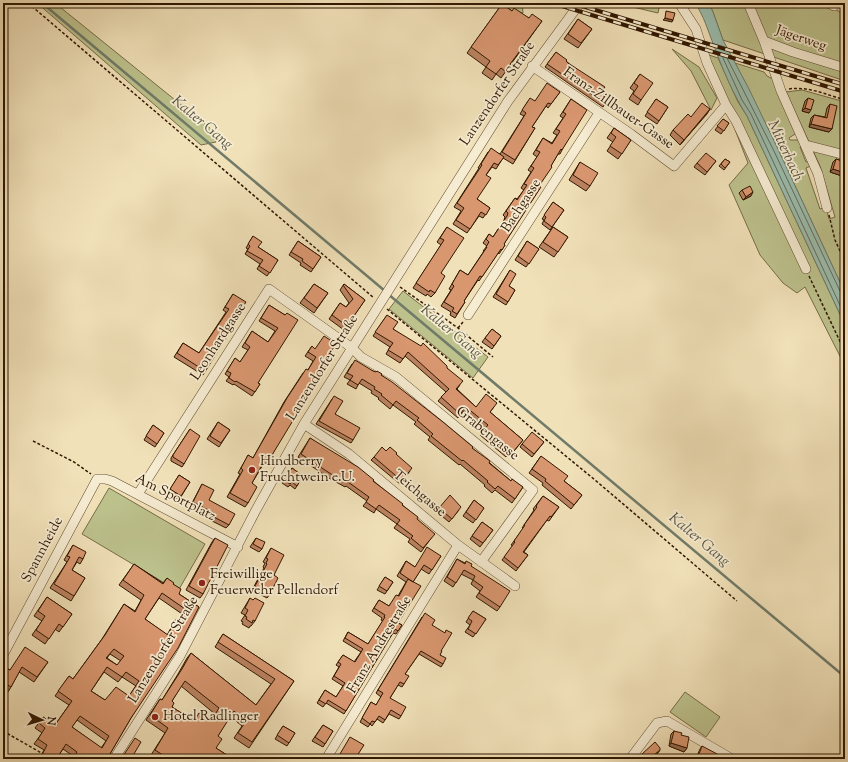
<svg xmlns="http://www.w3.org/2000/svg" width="848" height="762" font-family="'Sorts Mill Goudy',serif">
<rect width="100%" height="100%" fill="#f1e1b9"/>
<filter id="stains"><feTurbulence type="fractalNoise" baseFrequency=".005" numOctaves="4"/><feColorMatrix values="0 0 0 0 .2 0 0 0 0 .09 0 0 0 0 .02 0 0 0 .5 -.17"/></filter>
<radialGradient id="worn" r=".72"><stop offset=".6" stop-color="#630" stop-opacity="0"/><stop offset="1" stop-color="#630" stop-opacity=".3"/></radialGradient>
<path fill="#bdc28d" stroke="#766c47" d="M37,3H55L216,133V142L201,145Z
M475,3H522L523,13Z
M616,3H660L658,13Z
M709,3H825L845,15V81L723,40L713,12Z
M672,49L699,67L717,98L711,110L691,71Z
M700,52L718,58L738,102L747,116L845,325V366L805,287L797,293L783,283L760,255L729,185L748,163L729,114Z
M735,63L764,72L767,76L771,78L774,77L798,132L789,138L790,140H801L805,145L800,147L806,162L811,160L813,165L806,168L820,209L826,207L829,219L835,217L820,166L786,92L802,90L845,102V227L840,233L845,255V293L777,147Z
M403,291L488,357L473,378L389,309Z
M109,488L205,544L178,591L82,534Z
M685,692L720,717L706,737L670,712Z"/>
<path fill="#9bbeaf" stroke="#707b69" d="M695,3H709L713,12L723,40L749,89L777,147L845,293V325L747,116C733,94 723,70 714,46C708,31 704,16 695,3Z"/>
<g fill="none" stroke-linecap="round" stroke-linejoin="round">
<path stroke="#666a58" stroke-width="1" d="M845,294L842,293L840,291L773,149L726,56L724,55L723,58L742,100L751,114L845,316"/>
<path stroke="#707b69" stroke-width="2.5" d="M42,3L385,291
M388,294L845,677"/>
<defs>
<path id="minor" d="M679,3L696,29L707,63L726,105L736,121L806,269
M748,3L764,41L781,91L818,174L827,208
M828,3L834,6
M764,41L793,52L845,68
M532,66L631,134L674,166L726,105
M806,145L845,155
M468,315L599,113
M304,424L349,454L458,545L515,586
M138,494L269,289L352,348L361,357L396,377L533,490L481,562
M3,655L97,479H105L112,481L238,547
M114,759L180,656L256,510L304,424L508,101L580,3
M326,759L458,545
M630,759L657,723L667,721L732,759"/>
</defs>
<use href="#minor" stroke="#604a2f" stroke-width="10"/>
<path stroke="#301701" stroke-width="1.5" stroke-dasharray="3 2" stroke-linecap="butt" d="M28,3L374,298
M789,89C807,86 828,95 845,100
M829,215L835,240L845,262
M809,276L845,352
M400,287L458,328L493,357
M387,309L595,480L737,601
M458,328L463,322
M33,441L74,462L91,474
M3,731L43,754"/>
<use href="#minor" stroke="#f6ecd2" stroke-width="9"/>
<defs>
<path id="rail" d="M552,3L845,92
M572,3L845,85"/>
</defs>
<use href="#rail" stroke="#301701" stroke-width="4"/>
<use href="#rail" stroke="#f6ecd2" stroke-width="2.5" stroke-dasharray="8" stroke-linecap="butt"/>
</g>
<path fill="#bb8260" stroke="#301701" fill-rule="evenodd" d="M502,4L512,11L529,18L542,21L501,78L496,74L492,80L482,73L486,67L467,53Z
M578,19L592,29L578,48L564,39Z
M556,52L601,92L609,97L603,107L545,67Z
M640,74L641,100L638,105L629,99L634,91L630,88Z
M560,92L548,108L546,106L532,127L535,128L513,164L503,158L496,169L492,167L486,175L477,199L490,208L483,218L479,216L467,233L453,224L461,211L454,207L479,168H478L488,152L500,154L524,116L520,114L528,101H535Z
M808,98L809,113L802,111L805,101Z
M571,99L562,150L560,154H558L504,244L505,245L499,254L498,253L479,281L478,280L464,301L465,302L455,318L450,315L451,312L441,306L451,290L449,289L460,270L468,275L484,251H483L487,246L483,243L489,234L493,237L504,220L505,217L503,215L515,198L517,199L524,190L521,188L531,172L528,170L537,157L533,154L543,138L552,143L557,135L553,133L563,118L560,116Z
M656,99L668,107L657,124L645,116Z
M830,104L832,129L829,132L809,127L811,118L814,115L825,117L827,108Z
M710,109L680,145L670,135L673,130L691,117Z
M723,119L729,123L721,134L715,130Z
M614,128L631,140L618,159L607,151L613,142L607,138Z
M725,159L730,162L724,170L719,166Z
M836,159L845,162V188L842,187L845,177L830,172L833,162Z
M716,161L705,175L694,167L697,163Z
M580,162L590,186L586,191L569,180Z
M742,190L751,196L743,200L739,193Z
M553,202L564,210L550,230L542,224L544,220L542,219Z
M447,227L441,273L435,293L431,297L427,294L426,296L413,288L441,245L437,242Z
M553,227L568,237L554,257L539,247Z
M253,236L258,247L278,260L267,276L257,269L260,264L245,254L248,249L246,248Z
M298,241L321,257L311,272L300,265L301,263L289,255Z
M527,241L539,249L526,267L515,260Z
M510,270L509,286L515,290L506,305L493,297Z
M314,284L328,293L314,313L300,303Z
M344,284L365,300L344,330L329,319L340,303L346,307L349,303L340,290Z
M233,294L234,321L236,322L203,375L174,357L183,343L199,353L226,312L223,310Z
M269,305L285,315L258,383L260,384L252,396L234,384L233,385L226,381L229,377L225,374L235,358L240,362L248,350L242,347L252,331L268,342L275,331L259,321Z
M387,315L393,329L447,368L460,385L457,389L476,407H494L490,412L523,440L510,456L508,454L506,457L480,435L485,429L464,411L458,418L438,401L446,392L405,356L400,363L386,354L390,347L373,336Z
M492,329L501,336L492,349L482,342Z
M312,346L323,365L269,460L266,464L264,463L252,483L248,503L245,507L227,497L240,474L238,473L246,459L248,455L253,458L284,402L303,373L308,370L313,361L305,356Z
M352,364L373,371L381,375L472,448L511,481L523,487L512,503L495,490L492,493L484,486L485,485L460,464L459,465L428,440L430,437L414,424L416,422L393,405L390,409L378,399L379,398L371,393L372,391L359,383L356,389L347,384L350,380L344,377Z
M332,399L335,414L353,440L351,443L316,424Z
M218,422L230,430L219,447L207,439Z
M153,425L164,433L155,447L144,440Z
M190,429L184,464L182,467L171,461V458Z
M310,438L373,481L402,505L417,519L432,537L421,552L408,542L410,539L394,528L397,524L376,509L374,513L363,506L367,501L346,486L345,487L329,478L298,457Z
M544,442L532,457L520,447L522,444Z
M386,451L396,454L410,471L400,484L371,460L374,457Z
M541,456L564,481L582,495L571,509L542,485L543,483L529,473Z
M292,468L303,476L295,489L290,485L288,487L282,483Z
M179,475L190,482L179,500L168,493Z
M202,484L209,500L229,525L226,528L210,520L212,516L191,505Z
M543,496L559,507L549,521L547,520L524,552L528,555L516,571L502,560L513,546L511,545L523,529L522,528L534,510L533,509Z
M474,500L484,508L473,523L463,516Z
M439,508L459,510L449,522L437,512Z
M482,522L493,530L480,547L470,539Z
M215,538L203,594L200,598L186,590L212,542Z
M256,538L262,549L259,552L250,547Z
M73,545L83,559L80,564L77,562L72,570L85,578L71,601L50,588L67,562L64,560Z
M271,548L274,575L270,594L267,598L252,590L264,568L263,567L265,563L263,562Z
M441,556L429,574L421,569L413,582L398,623L402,625L396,634L393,633L344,714L326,703L323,707L317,703L325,690L336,697L343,686L332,679L339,667L336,665L343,655L354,662L361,652L343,641L348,632L368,644L383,621L381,620L382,618L372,611L379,600L389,606L398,596L406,582L397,576L406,561L415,567Z
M457,559L471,566L500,607L497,611L476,597L480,591L471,584L473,580L461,574L453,587L444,581Z
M134,564L163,583L167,578L173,584L179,594L199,607L131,718L107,759L73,756L63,749L57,758V759H39L44,750L34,744L42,733L35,728L43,717L55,725L69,705L55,696L69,676L73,679L102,639L124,604L135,611L141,600L119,585ZM159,598L185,616L182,622L176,619L167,635L145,619ZM110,654L121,661L117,665L107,658ZM104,672L118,682L122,677L136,686L129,696L105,700L91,691ZM77,720L106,741L101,748L72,727Z
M385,577L393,582L385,594L377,590Z
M47,597L72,614L59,632L55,629L45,644L32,635L42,621L34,616Z
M250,598L255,621L251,626H250L249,628L242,624L243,622L241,621L245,615L241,613Z
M473,611L486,619L473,637L465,632L470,625L466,622Z
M422,617L432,625L441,651L440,655L443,664L441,667L419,654L405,674L404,684L402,687L398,685L390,698L401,716L399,719L389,714L383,723L377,719L372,726L370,724L368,727L360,722L371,702L376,705L381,697L376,693Z
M223,634L294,681L249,748L234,738L242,726L230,716L218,736L216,748L233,759H158L151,755L165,733L146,720L160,699L162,700L178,674L187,658L191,653L256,705L271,684L215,647ZM181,686L215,714L211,721H194L172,707V701Z
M48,662L34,682L19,672L11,687L8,692L3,689V673L4,671L6,672L8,669L10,670Z
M323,725L333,731L323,747L312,741Z
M283,726L295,733L287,746L275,739Z
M674,731L687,748L684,752L669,746L671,734Z
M702,746L716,759H698L696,758L700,749Z
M660,750L657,754L651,759H639L638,758L641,755Z"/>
<path fill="#986a4e" stroke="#301701" d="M665,18L673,20L672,22L663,20Z
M805,108L811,110L809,113L802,111Z
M710,109L707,114L680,145L684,140Z
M811,124L832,129L829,132L809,127Z
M833,169L845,173V177L830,172Z
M844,184H845V188L842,187Z
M753,192L751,196L743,200L746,197Z
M671,743L687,748L684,752L669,746Z
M660,750L657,754L651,759H649Z"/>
<path fill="#d99770" stroke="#301701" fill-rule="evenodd" d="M502,4L512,11L514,8L529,18L532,14L542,21L505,71L501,68L496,74L486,67L490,61L471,47Z
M666,11L675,13L673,20L665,18Z
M578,19L592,29L581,43L568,34Z
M556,52L567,60L566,61L568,63L605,87L601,92L609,97L605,103L547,64Z
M640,74L653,83L641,100L633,94L638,86L634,83Z
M547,83L560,92L551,104L548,103L532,127L535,128L515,160L502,152L526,113L522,110L530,98L535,101Z
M808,98L814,100L811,110L805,108Z
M571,99L587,110L562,150L561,149L551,166L552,167L539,186L541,187L504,244L505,245L502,250L501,249L482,277L480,276L464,301L465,302L457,314L452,311L454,308L444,302L454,286L452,284L460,270L468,275L487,247H486L489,242L486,239L489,234L493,237L507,216L508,213L506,211L515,198L517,200L527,185L524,184L534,168L531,166L540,152L536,150L543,138L552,144L560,131L556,129L566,114L563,112Z
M656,99L668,107L659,121L647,112Z
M702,103L710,109L684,140L673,130L688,114L691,117Z
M830,104L837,106L832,129L811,124L814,115L827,118Z
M723,119L729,123L724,131L717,126Z
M614,128L631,140L622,154L610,146L616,137L611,133Z
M491,148L504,157L498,165L494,163L486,175L491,178L477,199L490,208L486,215L481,212L470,229L456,220L464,208L457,203L482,165L481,164Z
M706,153L716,161L707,172L697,163Z
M725,159L730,162L725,168L721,164Z
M836,159L845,162V173L833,169Z
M580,162L598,173L590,186L573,175Z
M750,186L753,192L746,197L742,190Z
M553,202L564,210L552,227L544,221L546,217L544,215Z
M447,227L464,238L441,273L445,276L435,293L430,290L429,292L416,283L444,240L440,238Z
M553,227L568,237L558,252L543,242Z
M253,236L262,242L258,247L278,260L270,273L259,266L263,260L247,251L250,246L248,244Z
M298,241L321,257L313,269L302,261L303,259L291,252Z
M527,241L539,249L529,264L518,256Z
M510,270L516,274L509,286L515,290L508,302L496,294Z
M314,284L328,293L317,308L304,298Z
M344,284L365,300L347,326L332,315L340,303L346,307L353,299L343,285Z
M233,294L246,302L234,321L236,322L205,371L177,353L183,343L199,353L229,309L225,307Z
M269,305L285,315L287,313L298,320L258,383L260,384L255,392L236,381L235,382L229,378L231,373L227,371L235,358L240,362L250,347L245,343L252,331L268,342L278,328L261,318Z
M387,315L398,322L393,329L421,346L423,343L447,366V368L463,381L456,389L476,407L486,394L497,403L490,412L523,440L513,452L511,450L509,454L482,432L488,425L466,407L460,414L441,397L449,389L408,352L403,359L388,350L393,343L375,332Z
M492,329L501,336L494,346L485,338Z
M324,336L336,344L323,365L326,366L269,460L266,458L252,483L257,487L248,503L230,493L243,470L241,468L248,455L253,458L287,398L306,369L308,370L316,357L308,352L312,346L315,349Z
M355,360L373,371L376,372L377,371L382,374L381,375L392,382L443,422L473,447L472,448L490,461L489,463L511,481L512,479L523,487L515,499L498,486L495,489L487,482L488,481L463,460L462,461L431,436L433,434L417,420L419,418L396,401L393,405L381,395L382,394L374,389L375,387L362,379L358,385L350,380L353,376L347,373Z
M334,396L343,401L335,414L360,428L353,440L319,421Z
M218,422L230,430L221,443L210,436Z
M153,425L164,433L157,444L146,436Z
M190,429L200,436L184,464L173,457V455Z
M532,432L544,442L534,454L522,444Z
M310,438L358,467L374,480L373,481L403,504L402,505L418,517L417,519L435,534L423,548L411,538L413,536L397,524L400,520L379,505L376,509L366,502L369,497L348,482V483L331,474L301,454Z
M382,447L386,451L390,447L397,453L396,454L412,468L402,481L374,457Z
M541,456L568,476L564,481L582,495L574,505L545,481L546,479L532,469Z
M292,468L303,476L297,486L292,482L290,484L284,480Z
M179,475L190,482L181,496L170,489Z
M202,484L214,490L209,500L235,514L229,525L212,516L214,513L193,502Z
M450,495L461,507L452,519L439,508Z
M543,496L559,507L551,517L550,516L523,552L528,555L518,568L504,557L515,542L514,541L525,525H524L537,507L536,506Z
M474,500L484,508L476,520L466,512Z
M482,522L493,530L483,543L472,536Z
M215,538L228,545L203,594L189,586Z
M256,538L265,542L262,549L253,544Z
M73,545L86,552L83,559L79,557L72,570L85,578L74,596L54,584L70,557L67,556Z
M427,547L441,556L432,570L424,565L413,582L400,573L406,561L415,567Z
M271,548L284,555L274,575L278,578L270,594L255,586L267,564L266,563L268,559L266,558Z
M457,559L465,564L466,561L472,564L471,566L510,591L500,607L479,593L483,587L473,580L475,576L464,570L456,583L447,577Z
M134,564L163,584L167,578L174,583L173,584L181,589L179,594L199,607L178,648L131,718L107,759H72L77,752L66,744L57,758V759H40L47,745L38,739L45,728L39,723L43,717L55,725L72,701L58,691L69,676L73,679L105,635L124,604L135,612L144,595L123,580ZM162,593L188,611L182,623L176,619L168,635L145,619ZM114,649L124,656L117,665L106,658ZM107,667L122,677L126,672L139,681L129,696L116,687L105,700L91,691ZM80,716L109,736L102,748L72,727Z
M385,577L393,582L387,591L379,586Z
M408,579L421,586L398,623L402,625L398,631L395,629L346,711L328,700L326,704L319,700L325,690L336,697L345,683L334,676L341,664L338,662L343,655L355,662L363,649L345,638L348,632L368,644L385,617H384L385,615L374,608L379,600L389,606L396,595L399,596Z
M47,597L72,614L63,627L59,624L49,639L36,630L45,616L38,611Z
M250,598L253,600L255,598L264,603L255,621L253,620L252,623L246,619L247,617L245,616L248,610L245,608Z
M473,611L486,619L476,634L468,629L472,621L468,618Z
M425,613L435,620L432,625L445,633L446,630L452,633L441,651H442L440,655L446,658L443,664L421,651L405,674L409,676L404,684L400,682L390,698L406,707L401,716L391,710L385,720L379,716L375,722L372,721L370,724L362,718L371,702L376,705L383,693L378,690Z
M223,634L294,681L252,742L238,733L246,721L234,711L218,736L222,739L216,748L233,759H218L213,756L211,759H169L155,750L168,728L150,715L160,699L162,700L182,669L191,653L256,705L275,679L218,642ZM185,681L219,708L211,721L199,713L194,721L172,707L174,703L172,701Z
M25,647L48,662L37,677L22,667L11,687L3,682V674L4,671L6,672L8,669L10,670Z
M323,725L333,731L325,744L315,737Z
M283,726L295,733L289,743L277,735Z
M674,731L682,733L681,735L689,737L687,748L671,743Z
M350,737L364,745L355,759H337Z
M135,738L141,742L131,759H121Z
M655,742L660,748V750L649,759H644L641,755Z
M702,746L719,755L716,759H706L699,754Z"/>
<g fill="#8f2418" stroke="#f6ecd2" stroke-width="1.5">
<circle cx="252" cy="470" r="4"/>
<circle cx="202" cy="583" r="4"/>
<circle cx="155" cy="717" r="4"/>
</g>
<g text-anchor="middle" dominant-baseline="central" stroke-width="3.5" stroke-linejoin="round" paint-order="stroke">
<g font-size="14" fill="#301701" stroke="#f6ecd2">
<text transform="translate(801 39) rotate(19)">Jägerweg</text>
<text transform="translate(498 94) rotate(-56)">Lanzendorfer Straße</text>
<text transform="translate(618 109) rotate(35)">Franz-Zillbauer-Gasse</text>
<text transform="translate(522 206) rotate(-57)">Bachgasse</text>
<text transform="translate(219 342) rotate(-57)">Leonhardgasse</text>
<text transform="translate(323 368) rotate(-58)">Lanzendorfer Straße</text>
<text transform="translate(487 434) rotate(39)">Grabengasse</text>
<text transform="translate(419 494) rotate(40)">Teichgasse</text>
<text transform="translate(175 498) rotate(27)">Am Sportplatz</text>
<text transform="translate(43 550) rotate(-62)">Spannheide</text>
<text transform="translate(380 645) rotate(-59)">Franz Andrestraße</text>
<text transform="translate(164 650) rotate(-59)">Lanzendorfer Straße</text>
</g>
<g font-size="14" fill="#301701" stroke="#f6ecd2" text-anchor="start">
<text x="260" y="462">Hindberry<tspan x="260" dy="16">Fruchtwein e.U.</tspan></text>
<text x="210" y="575">Freiwillige<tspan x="210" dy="16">Feuerwehr Pellendorf</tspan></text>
<text x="163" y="717">Hotel Radlinger</text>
</g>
<g font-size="15" font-style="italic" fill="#55513e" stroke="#f6ecd2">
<text transform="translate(202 123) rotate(40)">Kalter Gang</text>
<text transform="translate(785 151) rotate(65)">Mitterbach</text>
<text transform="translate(451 332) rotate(40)">Kalter Gang</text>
<text transform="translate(699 540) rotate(40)">Kalter Gang</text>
</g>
</g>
<rect width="848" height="762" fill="none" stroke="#f1e1b9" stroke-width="16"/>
<rect x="4" y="4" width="840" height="754" fill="none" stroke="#301701" stroke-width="2"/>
<rect x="8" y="8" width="832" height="746" fill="none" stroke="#301701"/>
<g transform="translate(42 720) rotate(95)" stroke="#f6ecd2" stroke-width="3" paint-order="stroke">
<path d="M0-3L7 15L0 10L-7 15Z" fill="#301701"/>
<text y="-6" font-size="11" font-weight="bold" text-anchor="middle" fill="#301701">N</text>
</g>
<rect width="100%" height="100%" filter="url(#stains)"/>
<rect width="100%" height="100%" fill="url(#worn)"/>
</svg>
